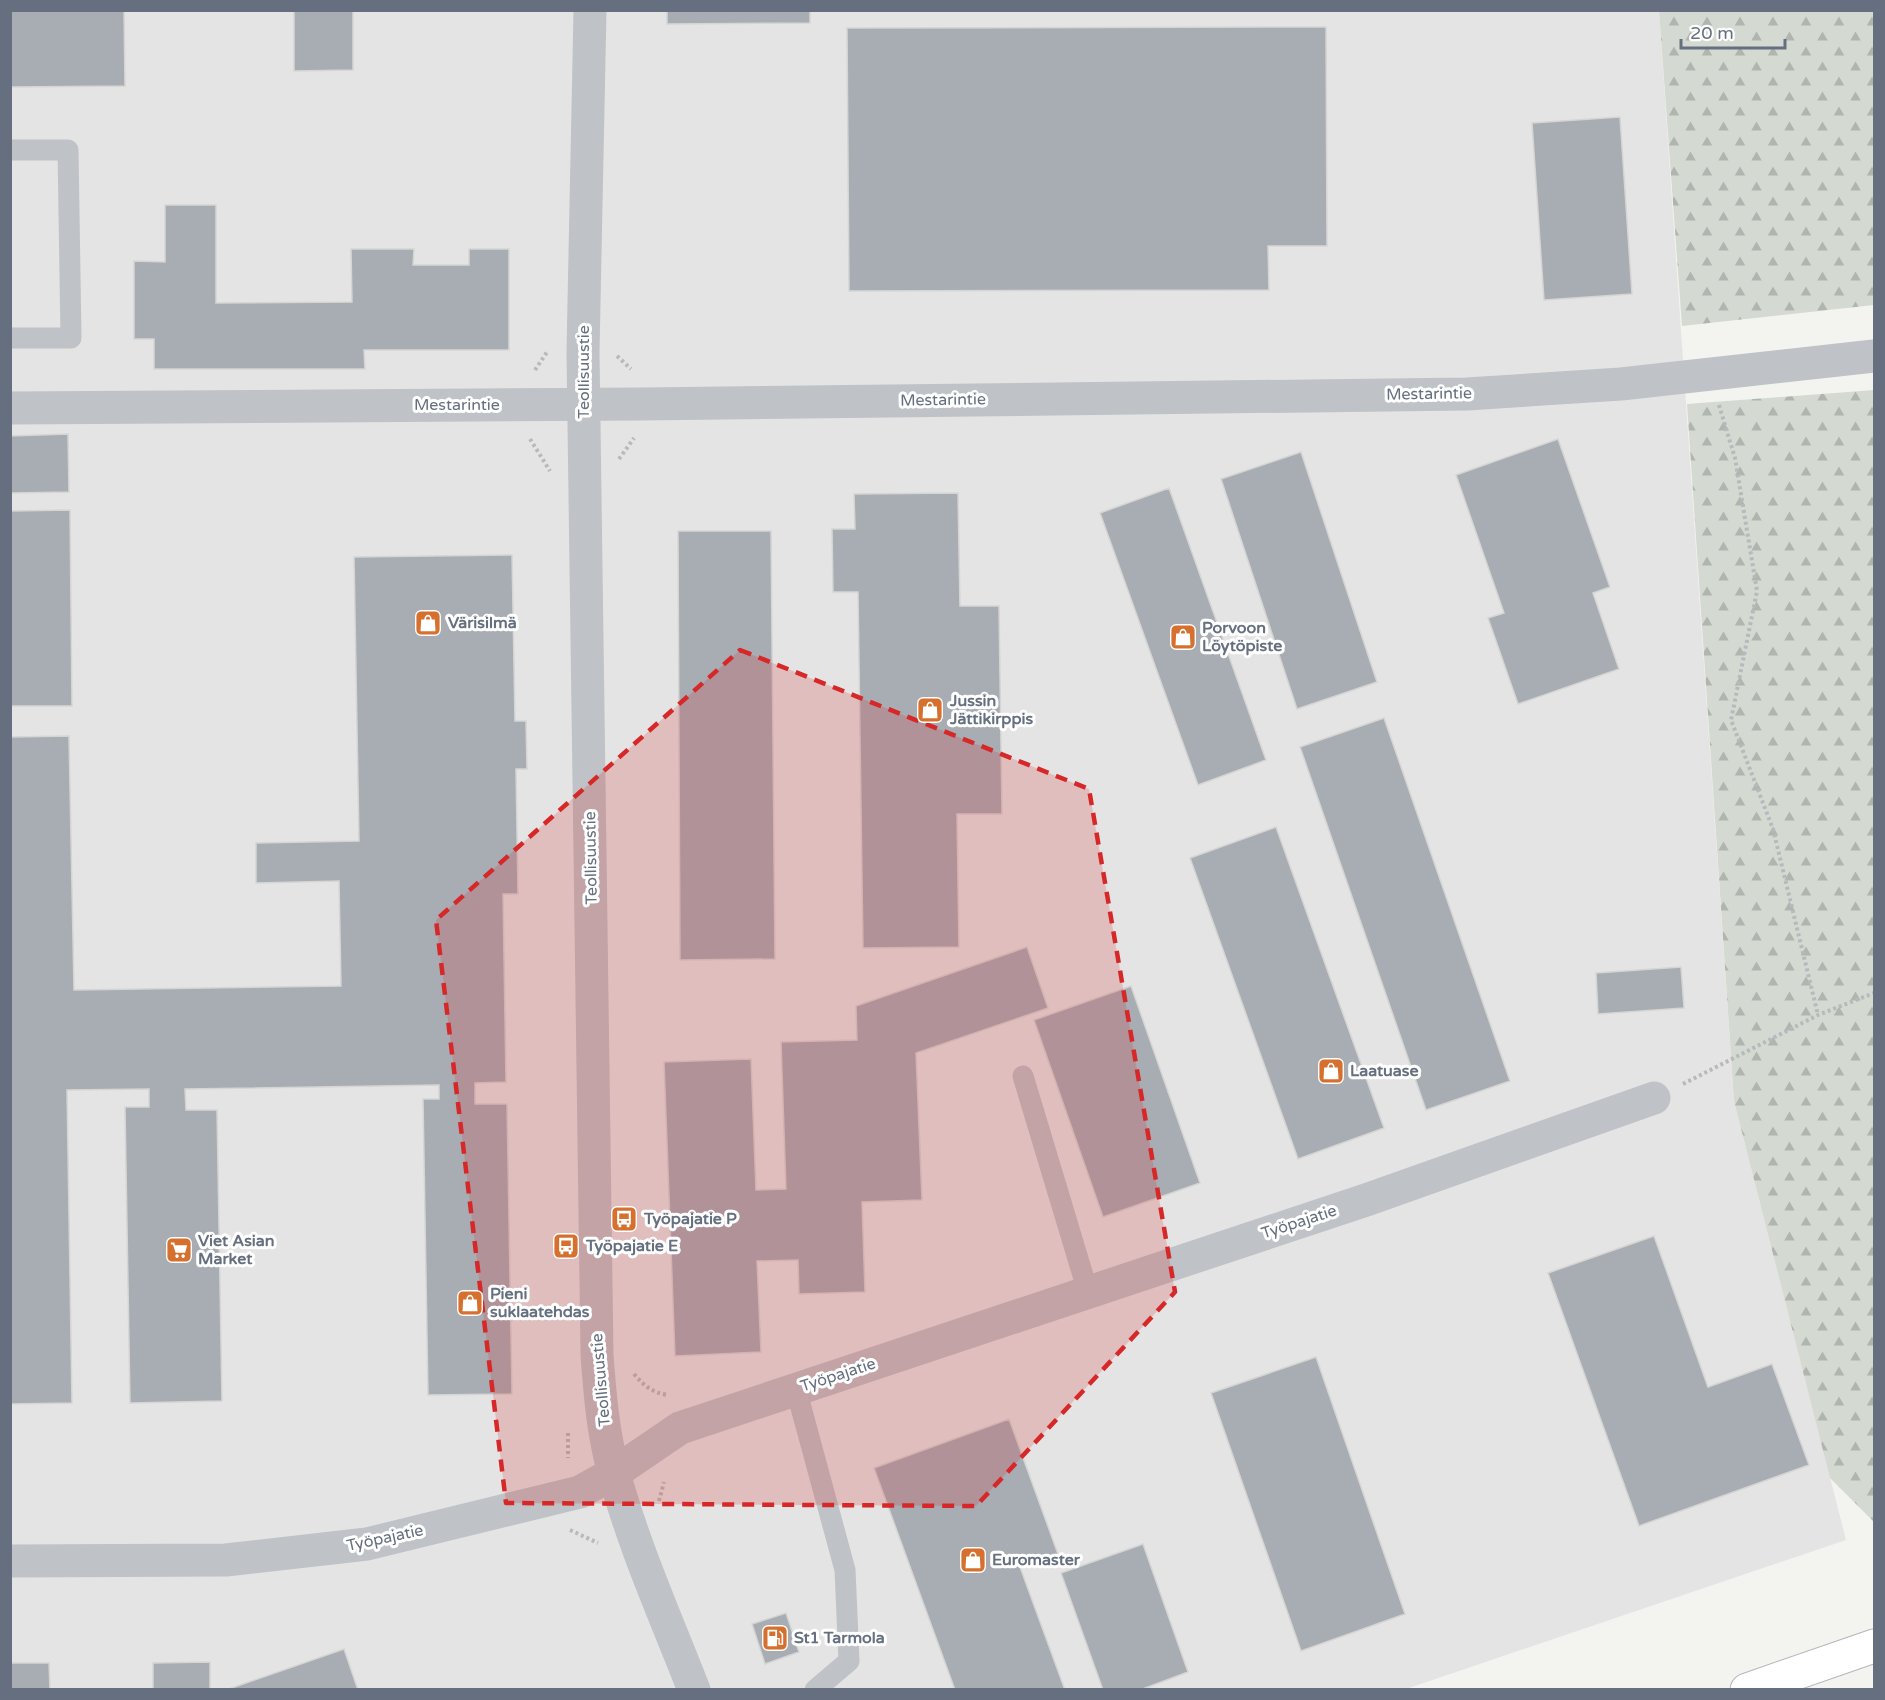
<svg xmlns="http://www.w3.org/2000/svg" width="1885" height="1700" font-family="'Varela Round',sans-serif">
<defs>
<pattern id="forest-firs" width="22" height="20" patternUnits="userSpaceOnUse" patternTransform="scale(1.5)"><rect width="22" height="20" fill="#d4dad2"/><path d="M5 1l3.5 6h-7zM16 11l3.5 6h-7z" fill="#b0b5b0"/></pattern>
</defs>
<rect width="100%" height="100%" fill="#f3f4f0"/>
<path fill="#e4e4e4" d="M11,11H1659L1734,1101L1846,1540L1406,1689L11,1690Z"/>
<path fill="url(#forest-firs)" d="M1659,11H1874V305L1682,326Z
M1874,390V1522L1830,1478L1734,1101L1687,404Z"/>
<path fill="#a8adb4" stroke="#d5d5d3" stroke-width="1.5" d="M10,10H124L125,86L10,87Z
M294,10H353V70L294,71Z
M667,10H810V23L667,24Z
M1326,27L1327,246H1268L1269,290L849,291L847,28Z
M1620,117L1632,294L1544,300L1532,123Z
M165,205H216V303L352,302L351,249H414L413,265H469V249H509V350H364L365,369H154V339H134V261L165,262Z
M68,434L69,492L10,493V436Z
M1558,439L1610,587L1593,593L1619,669L1518,704L1488,618L1504,613L1456,475Z
M1301,452L1377,682L1297,709L1221,479Z
M1169,488L1266,760L1198,785L1100,513Z
M958,493L960,606H999L1002,814H957L959,947L863,948L858,592H833L832,529H855L854,494Z
M70,510L72,706H10V511Z
M678,531H771L775,959L680,960Z
M512,555L515,721H526L527,769H516L518,894H503L506,1082L475,1083V1104H507L512,1394L428,1395L423,1099H439V1085L185,1089L186,1110H217L222,1401L130,1403L125,1107H149V1089L67,1090L72,1403L10,1404V737L69,736L74,990L341,986L339,881L256,883V843L359,841L354,557Z
M1384,718L1510,1081L1426,1110L1300,747Z
M1276,827L1384,1128L1298,1159L1190,858Z
M1027,947L1048,1008L916,1053L922,1200L862,1202L865,1292L799,1294L798,1260L757,1261L761,1352L675,1356L664,1062L751,1059L756,1190L786,1189L781,1042L857,1040L856,1006Z
M1681,967L1684,1008L1598,1014L1596,973Z
M1131,986L1200,1183L1103,1217L1034,1020Z
M1654,1236L1708,1387L1772,1364L1809,1465L1639,1526L1548,1273Z
M1316,1357L1405,1614L1301,1651L1211,1393Z
M1009,1419L1058,1554L1020,1567L1065,1690H955L874,1468Z
M1143,1544L1188,1672L1140,1690H1103L1061,1573Z
M786,1613L799,1652L765,1664L752,1624Z
M344,1649L358,1690H226Z
M210,1662V1690H153V1663Z
M10,1663H49L50,1690H10Z"/>
<g fill="none" stroke-linecap="round" stroke-linejoin="round">
<defs>
<path id="secondary" d="M1747,1690L1874,1646"/>
</defs>
<use href="#secondary" stroke="#b2b5ba" stroke-width="35"/>
<path stroke="#b7b9bc" stroke-width="4" stroke-dasharray="3 3" stroke-linecap="butt" d="M617,356L631,369
M535,370L547,352
M1719,405L1735,458L1757,591L1731,720L1773,829L1818,1015
M530,439L550,471
M619,459L634,438
M1683,1084L1818,1015L1874,993
M634,1374C644,1386 652,1392 667,1395
M568,1433V1458
M659,1501L664,1482
M570,1530L598,1543"/>
<path stroke="#bfc2c6" stroke-width="21" d="M10,150H68L71,338H10
M1023,1076L1088,1292
M796,1389L845,1570L849,1661L815,1690"/>
<path stroke="#bfc2c6" stroke-width="33" d="M590,10L583,352L597,1355C600,1395 603,1434 614,1473C634,1547 666,1618 694,1690
M10,408L642,404L1467,394L1621,384L1874,356
M10,1561L226,1560L367,1544L580,1492L614,1473L680,1428L1366,1200L1654,1098"/>
<use href="#secondary" stroke="#fff" stroke-width="33"/>
</g>
<path fill="#d62828" fill-opacity="0.2" stroke="#d62828" stroke-width="4.5" stroke-dasharray="12 8" stroke-linejoin="round" d="M740,650L1089,789L1175,1292L976,1506L506,1503L436,920Z"/>
<defs>
<symbol id="shop-square" viewBox="-11 -11 22 22"><rect x="-9" y="-9" width="18" height="18" rx="4" fill="#d6702e" stroke="#fff"/><path d="M-5-2.5h2.3a2.7 3.5 0 0 1 5.4 0H5L5.5 6h-11ZM-1.5-2.5h3a1.5 2.3 0 0 0-3 0Z" fill="#fff"/></symbol>
<symbol id="bus-square" viewBox="-11 -11 22 22"><rect x="-9" y="-9" width="18" height="18" rx="4" fill="#d6702e" stroke="#fff"/><path d="M-5-6H5V4H4V6H2V4H-2V6H-4V4H-5ZM-3.5-4V0h7V-4ZM-3.5 1.2v1.5H-2V1.2ZM2 1.2v1.5H3.5V1.2Z" fill="#fff"/></symbol>
<symbol id="supermarket-square" viewBox="-11 -11 22 22"><rect x="-9" y="-9" width="18" height="18" rx="4" fill="#d6702e" stroke="#fff"/><path d="M-6-5.5h2.5l.6 2H6L4.5 2H-2.5L-4.4-4H-6ZM-1.5 3.2a1.3 1.3 0 1 0 .1 0ZM3 3.2a1.3 1.3 0 1 0 .1 0Z" fill="#fff"/></symbol>
<symbol id="fuel-square" viewBox="-11 -11 22 22"><rect x="-9" y="-9" width="18" height="18" rx="4" fill="#d6702e" stroke="#fff"/><path d="M-5.5-6h7V0h2V4h1.3V-2.5L3-4.5l.8-.8L6-3V5H2.5V1h-1V6h-7ZM-4.2-4.7v3.2H.2V-4.7Z" fill="#fff"/></symbol>
</defs>
<g fill-rule="evenodd">
<use href="#shop-square" x="413" y="608" width="30" height="30"/>
<use href="#shop-square" x="1168" y="622" width="30" height="30"/>
<use href="#shop-square" x="915" y="695" width="30" height="30"/>
<use href="#shop-square" x="1316" y="1056" width="30" height="30"/>
<use href="#bus-square" x="609" y="1204" width="30" height="30"/>
<use href="#bus-square" x="551" y="1231" width="30" height="30"/>
<use href="#supermarket-square" x="164" y="1235" width="30" height="30"/>
<use href="#shop-square" x="455" y="1288" width="30" height="30"/>
<use href="#shop-square" x="958" y="1545" width="30" height="30"/>
<use href="#fuel-square" x="760" y="1623" width="30" height="30"/>
</g>
<g text-anchor="middle" dominant-baseline="central" stroke-width="6" stroke-linejoin="round" paint-order="stroke">
<g font-size="16" fill="#656f7f" stroke="#fff">
<text transform="translate(584 372) rotate(-90)">Teollisuustie</text>
<text transform="translate(1429 394) rotate(-1)">Mestarintie</text>
<text transform="translate(943 400) rotate(-1)">Mestarintie</text>
<text x="457" y="405">Mestarintie</text>
<text transform="translate(591 858) rotate(-91)">Teollisuustie</text>
<text transform="translate(1299 1222) rotate(-18)">Työpajatie</text>
<text transform="translate(838 1375) rotate(-18)">Työpajatie</text>
<text transform="translate(601 1380) rotate(-95)">Teollisuustie</text>
<text transform="translate(385 1538) rotate(-12)">Työpajatie</text>
</g>
<g font-size="16" font-weight="bold" fill="#656f7f" stroke="#fff" text-anchor="start">
<text x="448" y="623">Värisilmä</text>
<text x="1202" y="628">Porvoon<tspan x="1202" dy="18">Löytöpiste</tspan></text>
<text x="950" y="701">Jussin<tspan x="950" dy="18">Jättikirppis</tspan></text>
<text x="1350" y="1071">Laatuase</text>
<text x="644" y="1219">Työpajatie P</text>
<text x="198" y="1241">Viet Asian<tspan x="198" dy="18">Market</tspan></text>
<text x="586" y="1246">Työpajatie E</text>
<text x="490" y="1294">Pieni<tspan x="490" dy="18">suklaatehdas</tspan></text>
<text x="992" y="1560">Euromaster</text>
<text x="794" y="1638">St1 Tarmola</text>
</g>
</g>
<rect width="1885" height="1700" fill="none" stroke="#656f7f" stroke-width="24"/>
<path d="M1681 39v9h104v-9" fill="none" stroke="#656f7f" stroke-width="3"/>
<text x="1690" y="39" font-size="18" fill="#656f7f" stroke="#ffffff" stroke-width="4.5" paint-order="stroke">20 m</text>
</svg>
